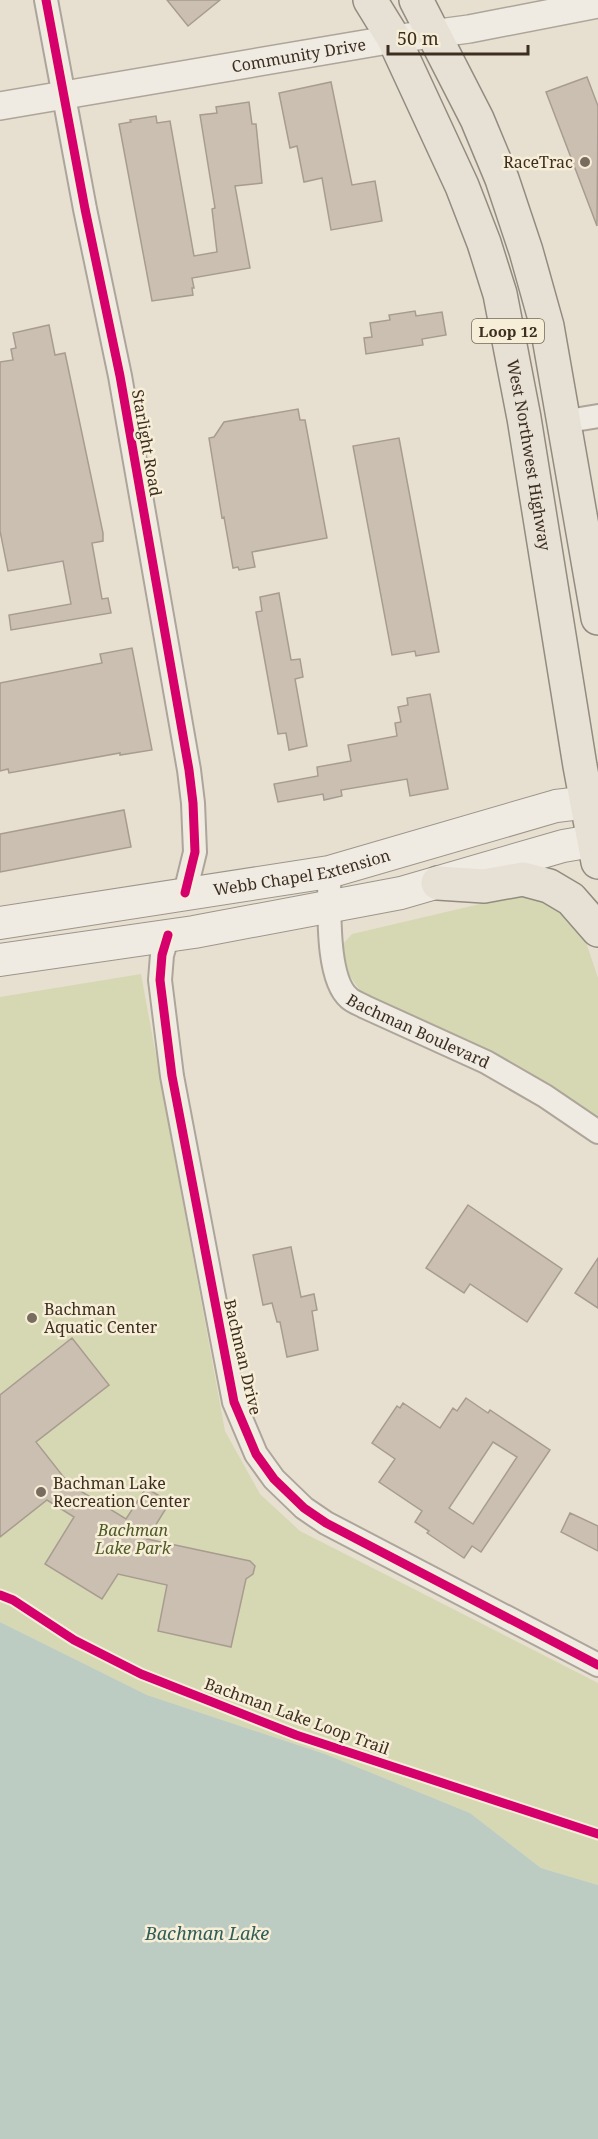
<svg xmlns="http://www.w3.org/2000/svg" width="598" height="2139" font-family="'Noto Serif',serif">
<rect width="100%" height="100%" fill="#e7e0d1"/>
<path fill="#d6d7b3" d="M514,896L539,899L565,913L584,936L598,978V1121L364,996L349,975L342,945L352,934Z
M141,974L225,1431L260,1494L300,1531L598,1683V1885L541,1868L470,1813L325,1754L147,1695L0,1622V997Z"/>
<path fill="#bcccc2" d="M0,1622L147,1695L325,1754L470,1813L541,1868L598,1885V2139H0Z"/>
<path fill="#cbbfb2" stroke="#a89c90" stroke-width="1.5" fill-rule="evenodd" d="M167,0H220L188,26Z
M587,77L598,106L597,226L546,92Z
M331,82L352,185L375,181L382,221L331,230L322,178L304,182L297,146L290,148L279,93Z
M249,102L252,124H256L262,183L235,186L250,268L192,278L194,288H192L193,295L152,301L119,124L131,122L130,120L156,116L157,123L170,121L194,256L217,252L212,209L215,208L200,115L217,113L216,107Z
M415,311L416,316L442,312L446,335L422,339L423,345L366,354L364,338L372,337L370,323L390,320L389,315Z
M49,325L55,355L65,353L103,533V541L92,543L102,599L108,598L111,613L11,630L9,615L71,604L63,561L8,571L0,531V362L13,360L11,349L16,348L13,333Z
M298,409L300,420H305L327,538L252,552L255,567L239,570L238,567L233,568L224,517L222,518L209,438L214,437L224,422Z
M399,438L439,652L416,656L415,651L392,655L353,446Z
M279,593L291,660L300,659L303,677L295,679L307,746L289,750L286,733L278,734L256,612L262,611L260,597Z
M132,648L152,750L120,755V753L9,773L8,769L0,771V683L102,663L100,654Z
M430,694L448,789L410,796L407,779L341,790L342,796L324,800L323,794L278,802L274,784L318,776L317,767L351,761L348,745L397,736L395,723L401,722L398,707L408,705L407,698Z
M124,810L131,847L0,872V834Z
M468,1205L562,1269L527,1322L470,1284L464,1293L426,1268Z
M291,1247L301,1297L314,1294L317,1310L312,1311L318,1350L287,1357L280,1322H277L272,1303L263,1305L253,1255Z
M598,1258V1308L575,1293Z
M72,1338L109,1385L36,1442L69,1484L126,1519L146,1488L170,1502L147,1539L250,1561L255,1566L253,1574L246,1579L231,1647L158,1631L167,1585L118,1574L102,1599L45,1564L74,1517L47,1500L0,1537V1395Z
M466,1398L488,1413L490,1410L550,1450L481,1552L472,1546L464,1558L427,1533L429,1531L415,1522L422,1511L379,1482L395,1459L372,1443L397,1406L400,1408L403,1403L440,1428L453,1408L457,1411ZM493,1442L517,1457L473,1524L449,1508Z
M570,1513L598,1526V1551L561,1532Z"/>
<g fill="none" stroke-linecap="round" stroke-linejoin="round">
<defs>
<g id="minor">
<path d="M46,0L85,209L120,376L189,770L193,803L195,852L185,893"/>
<path d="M562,422L598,416"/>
<path id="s1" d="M329,872C330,902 325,978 349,998C353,1002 360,1004 365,1007L486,1062L545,1096L598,1132"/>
<path d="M168,935L162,955L160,980L172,1076L234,1402L256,1454L274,1479L304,1508L326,1523L598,1665"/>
</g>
<g id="tertiary">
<path id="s2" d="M0,106L394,39L469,29L598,4"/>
</g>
<g id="secondary">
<path id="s3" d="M0,923L329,872L556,806L598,801"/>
<path d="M0,960L194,932L401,893L563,846L598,840"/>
</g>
<g id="primary">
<path id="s4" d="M370,0L394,39L462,186L484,243L500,294L524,418L580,766L598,862"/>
<path d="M416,0L477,119L502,179L526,251L547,326L598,618"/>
<path d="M438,883L484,886L523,879L549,886L571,899L598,930"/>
</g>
</defs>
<use href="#minor" stroke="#ada599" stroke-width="26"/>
<use href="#tertiary" stroke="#ada599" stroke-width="30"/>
<use href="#secondary" stroke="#9c958a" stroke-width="34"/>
<use href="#primary" stroke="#928b80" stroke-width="36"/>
<use href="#minor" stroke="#efebe3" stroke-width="22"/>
<use href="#tertiary" stroke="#efebe3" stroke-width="27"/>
<use href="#secondary" stroke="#efebe3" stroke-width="32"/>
<use href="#primary" stroke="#e6e1d4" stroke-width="33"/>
<defs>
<path id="cycleway" d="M46,0L85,209L120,376L189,770L193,803L195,852L185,893
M168,935L162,955L160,980L172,1076L234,1402L256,1454L274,1479L304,1508L326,1523L598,1665
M0,1595L13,1600L74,1640L141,1674L296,1735L598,1834"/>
</defs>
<use href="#cycleway" stroke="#f7eed8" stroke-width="13"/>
<use href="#cycleway" stroke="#d6006c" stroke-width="9"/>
</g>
<g fill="#786c5e" stroke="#f7eed8" stroke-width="2">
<circle cx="585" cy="162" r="6"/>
<circle cx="32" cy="1318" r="6"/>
<circle cx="41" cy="1492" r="6"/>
</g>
<g text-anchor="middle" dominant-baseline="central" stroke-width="5" stroke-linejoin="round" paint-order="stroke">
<rect fill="#f7eed8" stroke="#756857" stroke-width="1.5" x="472" y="319" width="72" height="24" rx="4.5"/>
<g font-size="15" font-weight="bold" fill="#3d2e20">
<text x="508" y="331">Loop 12</text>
</g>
<g font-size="16" fill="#3d2e20" stroke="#f7eed8">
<text stroke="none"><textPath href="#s2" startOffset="303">Community Drive</textPath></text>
<text transform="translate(147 443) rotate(80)">Starlight Road</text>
<text stroke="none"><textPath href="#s4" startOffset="486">West Northwest Highway</textPath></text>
<text stroke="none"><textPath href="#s3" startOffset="306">Webb Chapel Extension</textPath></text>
<text stroke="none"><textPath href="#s1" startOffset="207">Bachman Boulevard</textPath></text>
<text transform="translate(243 1357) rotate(77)">Bachman Drive</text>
<text transform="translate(297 1716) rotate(20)">Bachman Lake Loop Trail</text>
</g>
<g font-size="16" fill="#3d2e20" stroke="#f7eed8" text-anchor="start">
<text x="573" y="162" text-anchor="end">RaceTrac</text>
<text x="44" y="1309">Bachman<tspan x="44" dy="18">Aquatic Center</tspan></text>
<text x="53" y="1483">Bachman Lake<tspan x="53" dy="18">Recreation Center</tspan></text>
</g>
<g font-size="16" font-style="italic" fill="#4d5a26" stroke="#f7eed8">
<text x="133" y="1530">Bachman<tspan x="133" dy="18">Lake Park</tspan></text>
</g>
<g font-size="18" font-style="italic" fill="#2f5d5a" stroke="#f7eed8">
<text x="207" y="1933">Bachman Lake</text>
</g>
</g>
<path d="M388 45v9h140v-9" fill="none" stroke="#3d2e20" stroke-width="3"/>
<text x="397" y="45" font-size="18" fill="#3d2e20" stroke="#f7eed8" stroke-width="4.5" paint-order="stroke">50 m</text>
</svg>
